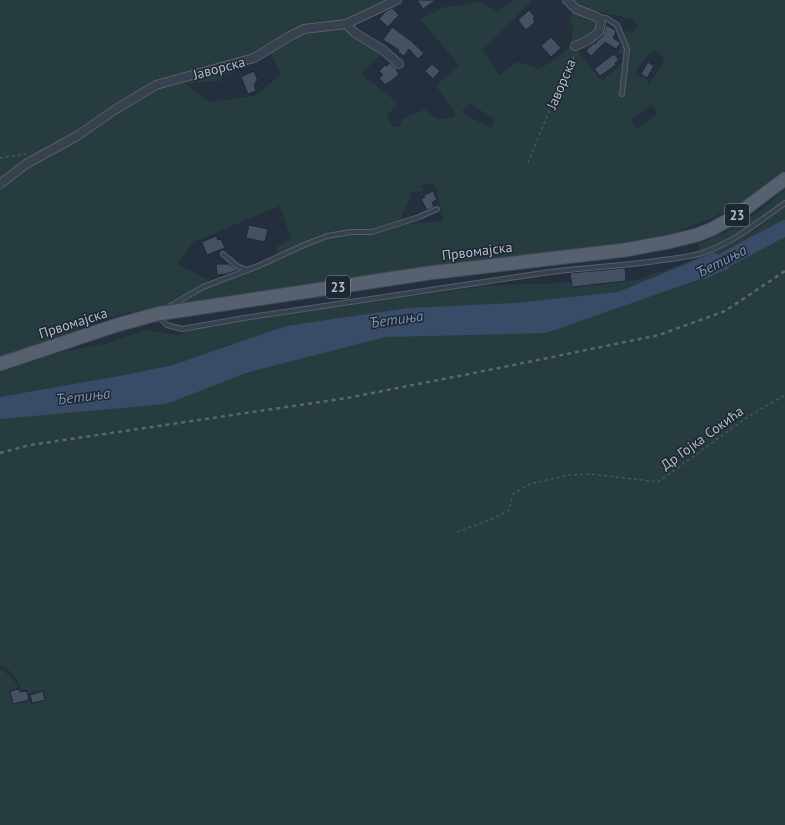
<svg xmlns="http://www.w3.org/2000/svg" width="785" height="825" font-family="'PT Sans',sans-serif">
<rect width="100%" height="100%" fill="#242f3e"/>
<path fill="#263c3f" fill-rule="evenodd" d="M0,0H390L340,27L355,34L364,33L381,46L380,55L361,74L398,103L387,115L393,127H400L402,119L425,109L436,119L451,118L456,115L436,86L459,65L420,19L444,7L466,5L481,1L497,12L514,0H530L532,1L483,50L500,75L517,62L539,69C546,65 567,53 570,46C572,40 571,34 574,28L570,22V17L573,13L577,12L566,0H785V170L759,191L734,207L705,221L675,232L648,239L581,250L453,263L331,282L130,312L94,322L45,343L0,357ZM595,11L633,19L638,27L630,34L628,30L618,35L623,45L617,52L629,57L602,81L578,52L586,39L599,23ZM654,51L665,58L649,85L646,79L636,75C637,64 646,57 654,51ZM271,53L281,75L254,96L209,102L185,83L220,81L223,76ZM470,103L495,120L491,128L468,116L462,111ZM652,105L658,113L637,129L630,120ZM433,184L437,190L443,221L410,224L401,216L412,196L409,192L424,191L422,185ZM280,206L291,239L278,246L276,255L217,284L178,264L193,242Z
M785,189V825H0V669C7,673 16,680 18,688L9,690L13,705L30,700L31,704L46,700L43,690L28,694L27,689L21,691C17,676 13,672 0,665V372L56,353L104,344L145,330L177,335L196,329L286,314L486,286L636,280L682,264L698,257L700,251L698,244L730,230L765,207ZM769,213L772,217L753,232L748,227Z"/>
<path fill="#394c67" d="M715,252L729,269L546,333L386,337L249,372L166,404L0,419V397L125,375L173,365L286,326L408,308L516,303L618,292Z"/>
<g fill="none" stroke-linecap="round" stroke-linejoin="round">
<path stroke="#394c67" stroke-width="16" d="M704,271L785,228"/>
</g>
<path fill="#455162" stroke="#1f2835" d="M417,0H436L423,9Z
M392,8L399,15L388,27L379,19L385,12Z
M529,10L535,17L533,19L535,22L526,30L518,20Z
M606,25L615,30L616,32L613,38L621,43L616,49L605,42L591,56L586,51L594,43L595,44L598,40L603,36Z
M392,27L414,43H413L424,53L418,59L409,49L404,56L398,52L399,50L383,40Z
M551,37L561,48L551,57L541,46Z
M614,54L619,60L615,63L616,65L600,76L594,69Z
M648,62L654,66L647,78L641,74Z
M390,63L397,69L396,70L399,74L389,83V82L385,85L379,78L383,75L379,71L385,65L387,66Z
M432,64L440,71L433,79L425,71Z
M254,71L258,81L255,82L256,84L254,85L256,91L248,94L241,77Z
M433,191L437,200L432,202L434,207L427,210L421,199L425,197L424,195Z
M249,225L268,229L265,242L246,238Z
M216,236L218,240L221,239L225,248L207,255L202,242Z
M216,264H229L238,270L227,274L217,275Z
M625,268L626,281L572,287L570,273Z
M19,689L20,692L27,691L29,700L13,704L10,691Z
M43,691L45,700L32,703L30,695Z"/>
<g fill="none" stroke-linecap="round" stroke-linejoin="round">
<defs>
<path id="lane" d="M597,17L606,18L617,25L627,49L622,94
M223,254L237,266L247,270
M167,308L203,287L258,266L304,245L327,236L351,232H372L419,217L437,209
M158,316L167,325L182,329L244,318L550,272C588,267 625,266 663,260C676,258 692,257 705,252C734,242 760,221 785,203"/>
<path id="street" d="M567,0L576,9L597,17L601,22L599,32L587,41L575,46
M346,24L355,33L383,50L399,64
M0,184L26,164L77,136L116,109L156,85L254,58L290,36L304,29L346,24L397,0"/>
<path id="primary" d="M0,364L117,325L157,314L429,273L625,250L668,242L697,235L712,229L734,217L785,179"/>
</defs>
<use href="#lane" stroke="#565f6c" stroke-width="6"/>
<use href="#street" stroke="#565f6c" stroke-width="10"/>
<use href="#primary" stroke="#414a57" stroke-width="15"/>
<path stroke="#44595c" stroke-width="1.5" stroke-dasharray="3 3" stroke-linecap="butt" d="M0,158L26,154
M528,163L555,97L573,61L574,54
M457,532L492,519L509,510L513,494L530,484L568,475L591,474L658,482L749,416L785,395"/>
<use href="#lane" stroke="#38414e" stroke-width="4"/>
<use href="#street" stroke="#38414e" stroke-width="8"/>
<use href="#primary" stroke="#56606e" stroke-width="13"/>
<path stroke="#5a6575" stroke-width="2.5" stroke-dasharray="4 4" stroke-linecap="butt" d="M0,453L30,445L347,398L494,369L659,335L725,311L785,271"/>
</g>
<g text-anchor="middle" dominant-baseline="central" stroke-width="3" stroke-linejoin="round" paint-order="stroke">
<g fill="#1d2633" stroke="#878f9c" stroke-width="1">
<rect x="725" y="204" width="24" height="22" rx="3"/>
<rect x="326" y="276" width="24" height="22" rx="3"/>
</g>
<g font-size="13" font-weight="bold" fill="#b4bcc9">
<text x="737" y="215">23</text>
<text x="338" y="287">23</text>
</g>
<g font-size="14" fill="#b4bcc9" stroke="#1d2633">
<text transform="translate(219 68) rotate(-15)">Јаворска</text>
<text transform="translate(561 84) rotate(-67)">Јаворска</text>
<text transform="translate(477 251) rotate(-7)">Првомајска</text>
<text transform="translate(73 323) rotate(-18)">Првомајска</text>
<text transform="translate(702 438) rotate(-36)">Др Гојка Сокића</text>
</g>
<g font-size="15" font-style="italic" fill="#7c92b1" stroke="#1d2633">
<text transform="translate(721 261) rotate(-27)">Ђетиња</text>
<text transform="translate(396 319) rotate(-8)">Ђетиња</text>
<text transform="translate(83 396) rotate(-7)">Ђетиња</text>
</g>
</g>
</svg>
